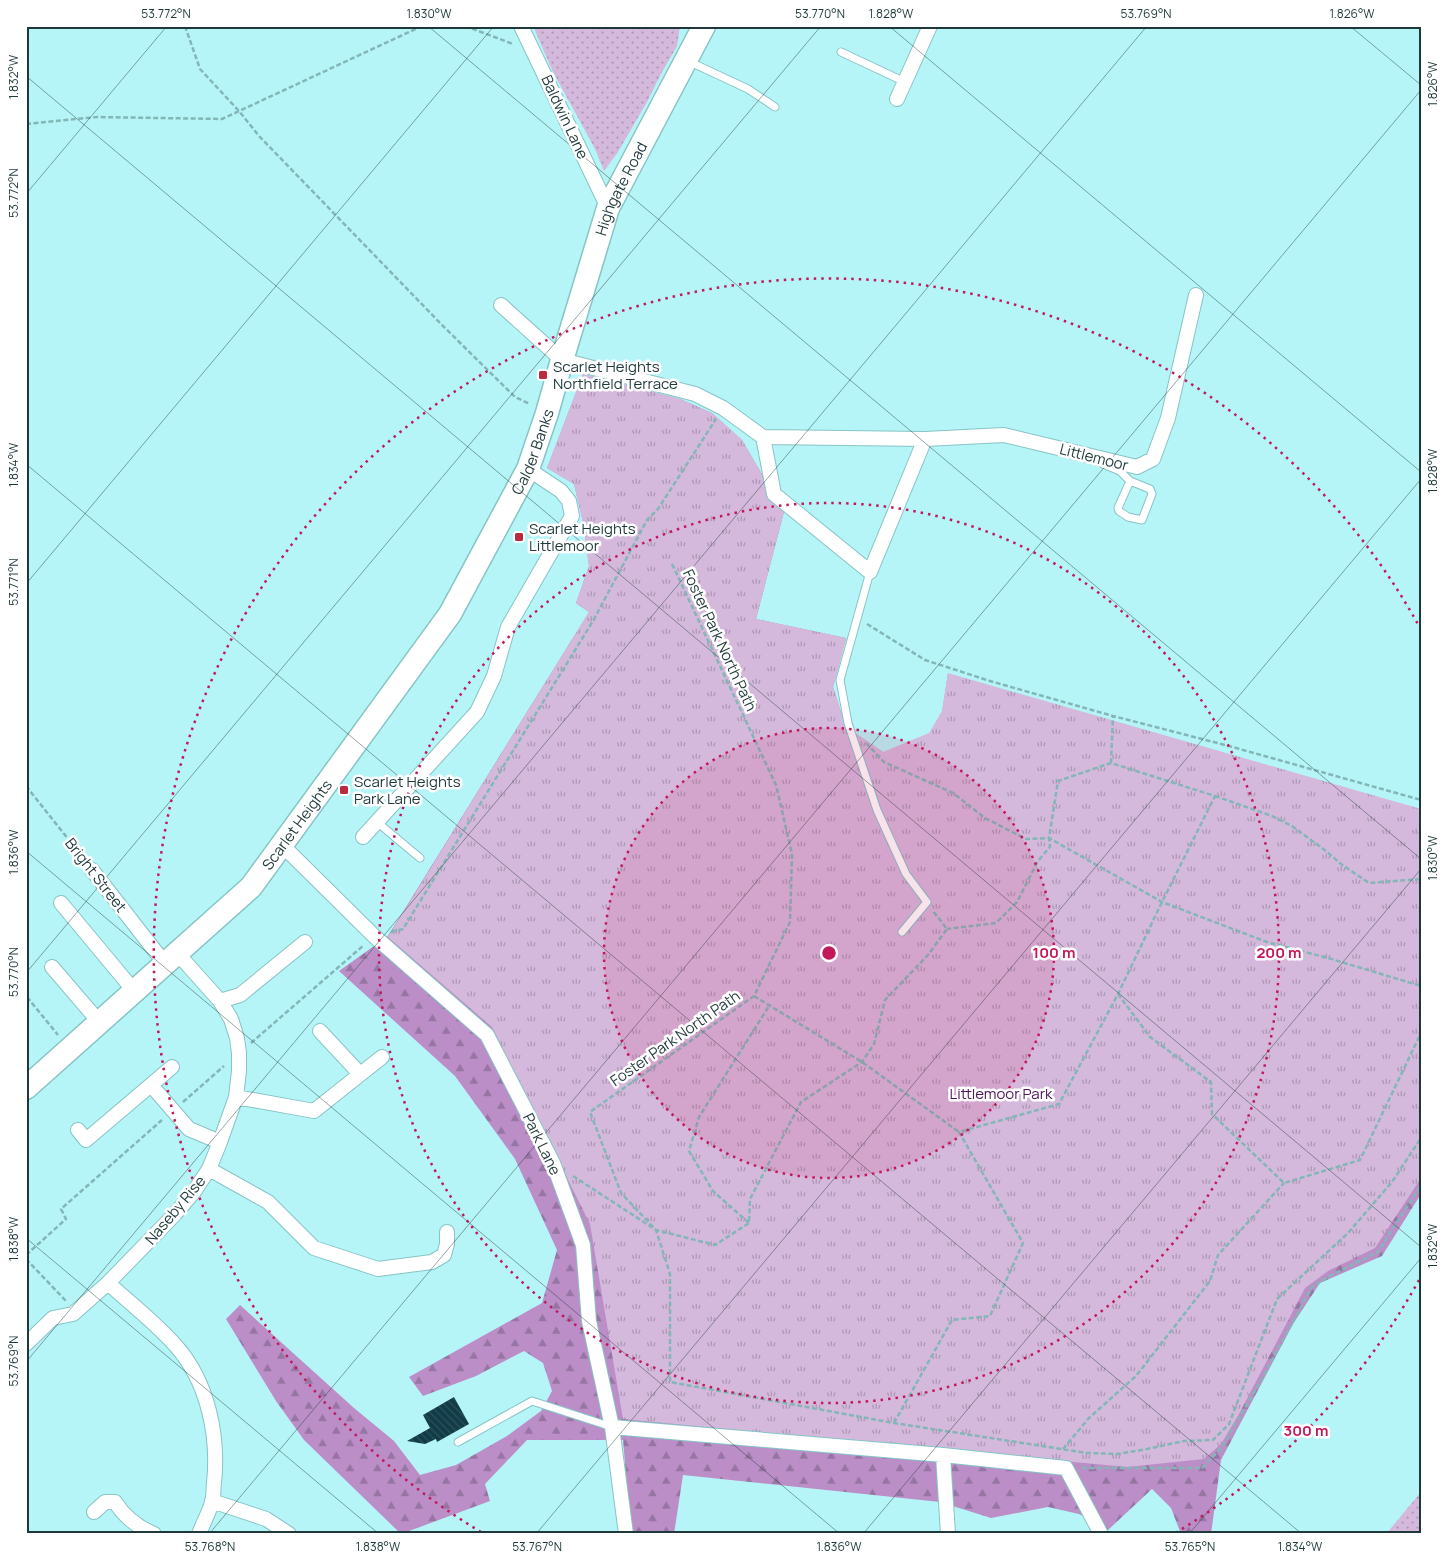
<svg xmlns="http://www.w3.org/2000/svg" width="1447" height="1560" font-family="Manrope,sans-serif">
<defs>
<pattern id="grass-dots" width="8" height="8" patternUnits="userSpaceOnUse" patternTransform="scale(1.25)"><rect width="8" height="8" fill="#d5b9dc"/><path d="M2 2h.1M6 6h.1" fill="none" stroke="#ac97b3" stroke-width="1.8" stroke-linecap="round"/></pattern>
<pattern id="forest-firs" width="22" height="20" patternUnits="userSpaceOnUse" patternTransform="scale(1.25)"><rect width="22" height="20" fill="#bb8ec7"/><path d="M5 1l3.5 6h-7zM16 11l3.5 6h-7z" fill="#9775a3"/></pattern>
<pattern id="park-tufts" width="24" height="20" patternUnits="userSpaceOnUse" patternTransform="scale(1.25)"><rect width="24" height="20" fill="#d5b9dc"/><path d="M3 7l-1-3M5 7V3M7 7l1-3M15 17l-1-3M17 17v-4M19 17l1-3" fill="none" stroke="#ac97b3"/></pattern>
<pattern id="building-back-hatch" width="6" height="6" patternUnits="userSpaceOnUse" patternTransform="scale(1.25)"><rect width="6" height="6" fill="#113c47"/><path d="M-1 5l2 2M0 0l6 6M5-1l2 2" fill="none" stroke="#2b505a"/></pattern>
</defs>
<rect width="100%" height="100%" fill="#b6f5f7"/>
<path fill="url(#grass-dots)" d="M533,26H680L677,46L661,74L647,102L618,152L604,171L595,149L552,70Z
M1421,1492V1534H1386Z"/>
<path fill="url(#forest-firs)" d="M583,374L680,399L712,413L742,440L784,512L756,619L846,638L833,687L846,727L883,752L929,799L948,673L1421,1068V1194L1382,1256L1320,1283L1293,1324L1221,1460L1211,1534H1181L1171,1508L1152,1489L1108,1530L1079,1514L1048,1507L991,1518L940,1502L683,1475L674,1534H631L623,1440H527L485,1484L490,1501L401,1534L304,1440L276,1401L226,1319L240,1305L354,1408L394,1441L420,1475L456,1465L507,1436L541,1411L552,1391L543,1363L524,1351L476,1376L423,1396L409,1377L542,1303L557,1250L515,1159L455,1076L339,971L388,936L589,612L576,603L589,566L583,522L574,484L547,468Z"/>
<path fill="url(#park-tufts)" d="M583,374L680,399L712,413L742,440L784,512L756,619L846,638L833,687L846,727L883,752L929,733L942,711L948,673L1421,809V1178L1375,1248L1328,1271L1305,1288L1239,1414L1221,1444L1204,1459L1127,1467L623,1419L590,1224L492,1027L388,937L589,612L576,603L589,566L583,522L574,484L547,468Z"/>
<path fill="url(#building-back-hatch)" d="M454,1397L469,1424L437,1442L436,1439L425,1444L407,1441L430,1428L423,1415Z"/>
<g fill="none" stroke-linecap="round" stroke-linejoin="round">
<defs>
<path id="lane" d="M841,52L905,82
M688,61L748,89L775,107
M1103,464L1120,471L1130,481L1150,489L1152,494L1142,520L1128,517L1119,511L1118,508L1130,481
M870,572L840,680L848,723L877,810L906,874L927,902L902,932
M377,822L420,858
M458,1442L532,1401L612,1427"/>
<path id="street" d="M521,26L608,208
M897,99L930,26
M501,305L562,360L695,394L723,408L763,437L774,494L870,572L925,439
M763,437L925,439L1004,435L1137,467L1153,459L1168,418L1196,295
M363,837L477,712L494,676L508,627L572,516L569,501L561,491L528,469
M282,845L374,936L487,1035L553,1163L583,1245L589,1321L612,1427L626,1534
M92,870L166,965
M61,903L135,992
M52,967L100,1023
M220,1001L240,995L305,942
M320,1031L360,1074
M151,1085L189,1129L220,1142
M236,1097L314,1111L382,1057
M78,1130L86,1140L172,1067
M209,1169L268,1202L314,1248L378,1269L432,1262L444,1255L447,1244V1232
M108,1283C131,1304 156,1323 176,1346C208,1382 219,1436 214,1483C213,1489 214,1496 212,1502C209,1513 203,1523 199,1534
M26,1344L53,1318L73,1314L108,1283L175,1214L193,1193L209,1169L220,1142L236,1097L239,1071V1053L237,1038L231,1019L220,1001L178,954
M612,1427L943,1455L1066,1468L1101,1534
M943,1455L948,1534
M212,1501L266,1519L289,1534
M94,1512L105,1502H115C124,1516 137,1527 154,1534"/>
<g id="primary">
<path id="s1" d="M26,1088L251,887L450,614L528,469L547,413L562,360L608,208L704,26"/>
</g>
</defs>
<use href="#lane" stroke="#86c4c6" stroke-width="9"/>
<use href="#street" stroke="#86c4c6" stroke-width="16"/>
<use href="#primary" stroke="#86c4c6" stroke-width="25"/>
<path stroke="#83b6b7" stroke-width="2.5" stroke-dasharray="5 2.5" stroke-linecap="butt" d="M185,26L200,69L239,111L259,136L443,326L515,397L530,404
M465,26L513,44
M26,124L97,117L222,119L422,26
M672,564L776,785L792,854L790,922L754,996L590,1112L621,1193L656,1230L670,1274V1382L894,1423L1087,1453L1118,1454L1147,1449L1184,1441L1213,1440L1229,1424L1277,1299L1348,1233L1392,1182L1421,1138
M867,624L925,660L990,681L1113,716L1229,746L1421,800
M866,743L884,762L953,793L985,818L1026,839L1049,838L1050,847L1038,861L1017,902L996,923L947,929
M1111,763L1113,716
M26,786L84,859
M1215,796L1272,816L1292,826L1326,851L1341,864L1369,883L1421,879
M391,932L403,929L593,621L647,520L658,509L716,419
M1118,994L1150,1037L1211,1082L1212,1114L1284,1183L1360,1160L1421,1033
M754,996L862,1062L959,1132
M27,997L58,1035
M251,1043L364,945
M183,1102L224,1066
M573,1176L656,1230L715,1245L749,1223L750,1199L801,1102L862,1062L874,1044L885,1000L928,955L947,929L933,911
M749,1223L713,1191L689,1151L699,1117L769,1006
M26,1255L66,1219L61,1209L162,1120
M26,1259L66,1301
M894,1423L952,1320L990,1316L1023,1243L959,1132L1059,1104L1118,994L1162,902L1215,796L1111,763L1058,781L1049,838L1162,902L1267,942L1328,958L1421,986
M1063,1449L1089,1418L1136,1376L1210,1281L1218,1255L1284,1183
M1082,1468H1202L1222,1447L1260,1382L1312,1287L1328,1277L1378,1252L1421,1185"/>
<use href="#lane" stroke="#fff" stroke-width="7"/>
<use href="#street" stroke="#fff" stroke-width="14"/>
<use href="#primary" stroke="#fff" stroke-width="22"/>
</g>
<path fill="none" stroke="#1f393a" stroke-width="1" stroke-opacity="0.45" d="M428,26L1421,859M889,26L1421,472M1350,26L1421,85M26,76L1421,1247M26,194L167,26M26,464L1302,1534M26,584L494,26M26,851L840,1534M26,973L821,26M26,1238L379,1534M26,1362L1147,26M209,1534L1421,90M536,1534L1421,479M863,1534L1421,869M1189,1534L1421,1258"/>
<circle cx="829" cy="953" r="225" fill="#c2185b" fill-opacity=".12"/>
<g fill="none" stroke="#c2185b" stroke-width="2.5" stroke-dasharray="2.5 5">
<circle cx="829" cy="953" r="225"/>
<circle cx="829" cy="953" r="450"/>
<path d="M1419 1280A675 675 0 0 1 1177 1532M481 1532A675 675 0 1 1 1419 626"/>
</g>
<g fill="#bb2a3e" stroke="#fff" stroke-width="2">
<rect x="538" y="370" width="10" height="10" rx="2.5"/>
<rect x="514" y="532" width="10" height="10" rx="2.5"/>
<rect x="339" y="785" width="10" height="10" rx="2.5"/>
</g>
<g text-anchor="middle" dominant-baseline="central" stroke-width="5" stroke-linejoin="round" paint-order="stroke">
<g font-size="15" fill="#1f393a" stroke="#fff">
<text transform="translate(565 117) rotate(65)">Baldwin Lane</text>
<text stroke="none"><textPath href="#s1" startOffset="1100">Highgate Road</textPath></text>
<text stroke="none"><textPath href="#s1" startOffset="822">Calder Banks</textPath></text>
<text transform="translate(1094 457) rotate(14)">Littlemoor</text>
<text transform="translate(720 640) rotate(65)">Foster Park North Path</text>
<text stroke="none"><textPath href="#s1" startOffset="379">Scarlet Heights</textPath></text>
<text transform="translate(96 875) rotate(52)">Bright Street</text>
<text transform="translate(675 1038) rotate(-35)">Foster Park North Path</text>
<text transform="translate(542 1144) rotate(64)">Park Lane</text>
<text transform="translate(175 1210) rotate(-50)">Naseby Rise</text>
</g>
<g font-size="15" fill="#1f393a" stroke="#fff" text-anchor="start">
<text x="553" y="366">Scarlet Heights<tspan x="553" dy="17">Northfield Terrace</tspan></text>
<text x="529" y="528">Scarlet Heights<tspan x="529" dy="17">Littlemoor</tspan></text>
<text x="354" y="781">Scarlet Heights<tspan x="354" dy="17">Park Lane</tspan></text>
</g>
<g font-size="15" fill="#4d155a" stroke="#fff">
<text x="1001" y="1093">Littlemoor Park</text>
</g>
</g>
<circle cx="829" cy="953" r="8" fill="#c2185b" stroke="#fff" stroke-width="2.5"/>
<g font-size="15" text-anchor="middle" font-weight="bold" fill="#c2185b" stroke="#fff" stroke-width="5" stroke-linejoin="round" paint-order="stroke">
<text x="1054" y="958">100 m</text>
<text x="1279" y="958">200 m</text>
<text x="1306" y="1436">300 m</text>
</g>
<rect width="1447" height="1560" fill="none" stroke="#ffffff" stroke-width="55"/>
<rect x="28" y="28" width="1392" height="1504" fill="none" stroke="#1f393a" stroke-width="2"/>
<g font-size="12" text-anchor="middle" fill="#1f393a">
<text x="166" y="18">53.772°N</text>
<text x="429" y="18">1.830°W</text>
<text x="820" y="18">53.770°N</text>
<text x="891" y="18">1.828°W</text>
<text x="1146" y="18">53.769°N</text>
<text x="1352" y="18">1.826°W</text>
<text transform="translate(14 77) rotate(-90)" y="4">1.832°W</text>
<text transform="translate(1433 84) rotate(-90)" y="4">1.826°W</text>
<text transform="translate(14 193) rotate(-90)" y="4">53.772°N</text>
<text transform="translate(14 465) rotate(-90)" y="4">1.834°W</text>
<text transform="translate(1433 471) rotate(-90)" y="4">1.828°W</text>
<text transform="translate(14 582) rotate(-90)" y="4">53.771°N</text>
<text transform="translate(14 852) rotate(-90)" y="4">1.836°W</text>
<text transform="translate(1433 858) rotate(-90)" y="4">1.830°W</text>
<text transform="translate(14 972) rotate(-90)" y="4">53.770°N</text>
<text transform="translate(14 1239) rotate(-90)" y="4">1.838°W</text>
<text transform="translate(1433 1246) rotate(-90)" y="4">1.832°W</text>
<text transform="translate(14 1361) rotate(-90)" y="4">53.769°N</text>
<text x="210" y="1551">53.768°N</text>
<text x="378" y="1551">1.838°W</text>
<text x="537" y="1551">53.767°N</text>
<text x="839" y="1551">1.836°W</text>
<text x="1190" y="1551">53.765°N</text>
<text x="1300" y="1551">1.834°W</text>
</g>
</svg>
